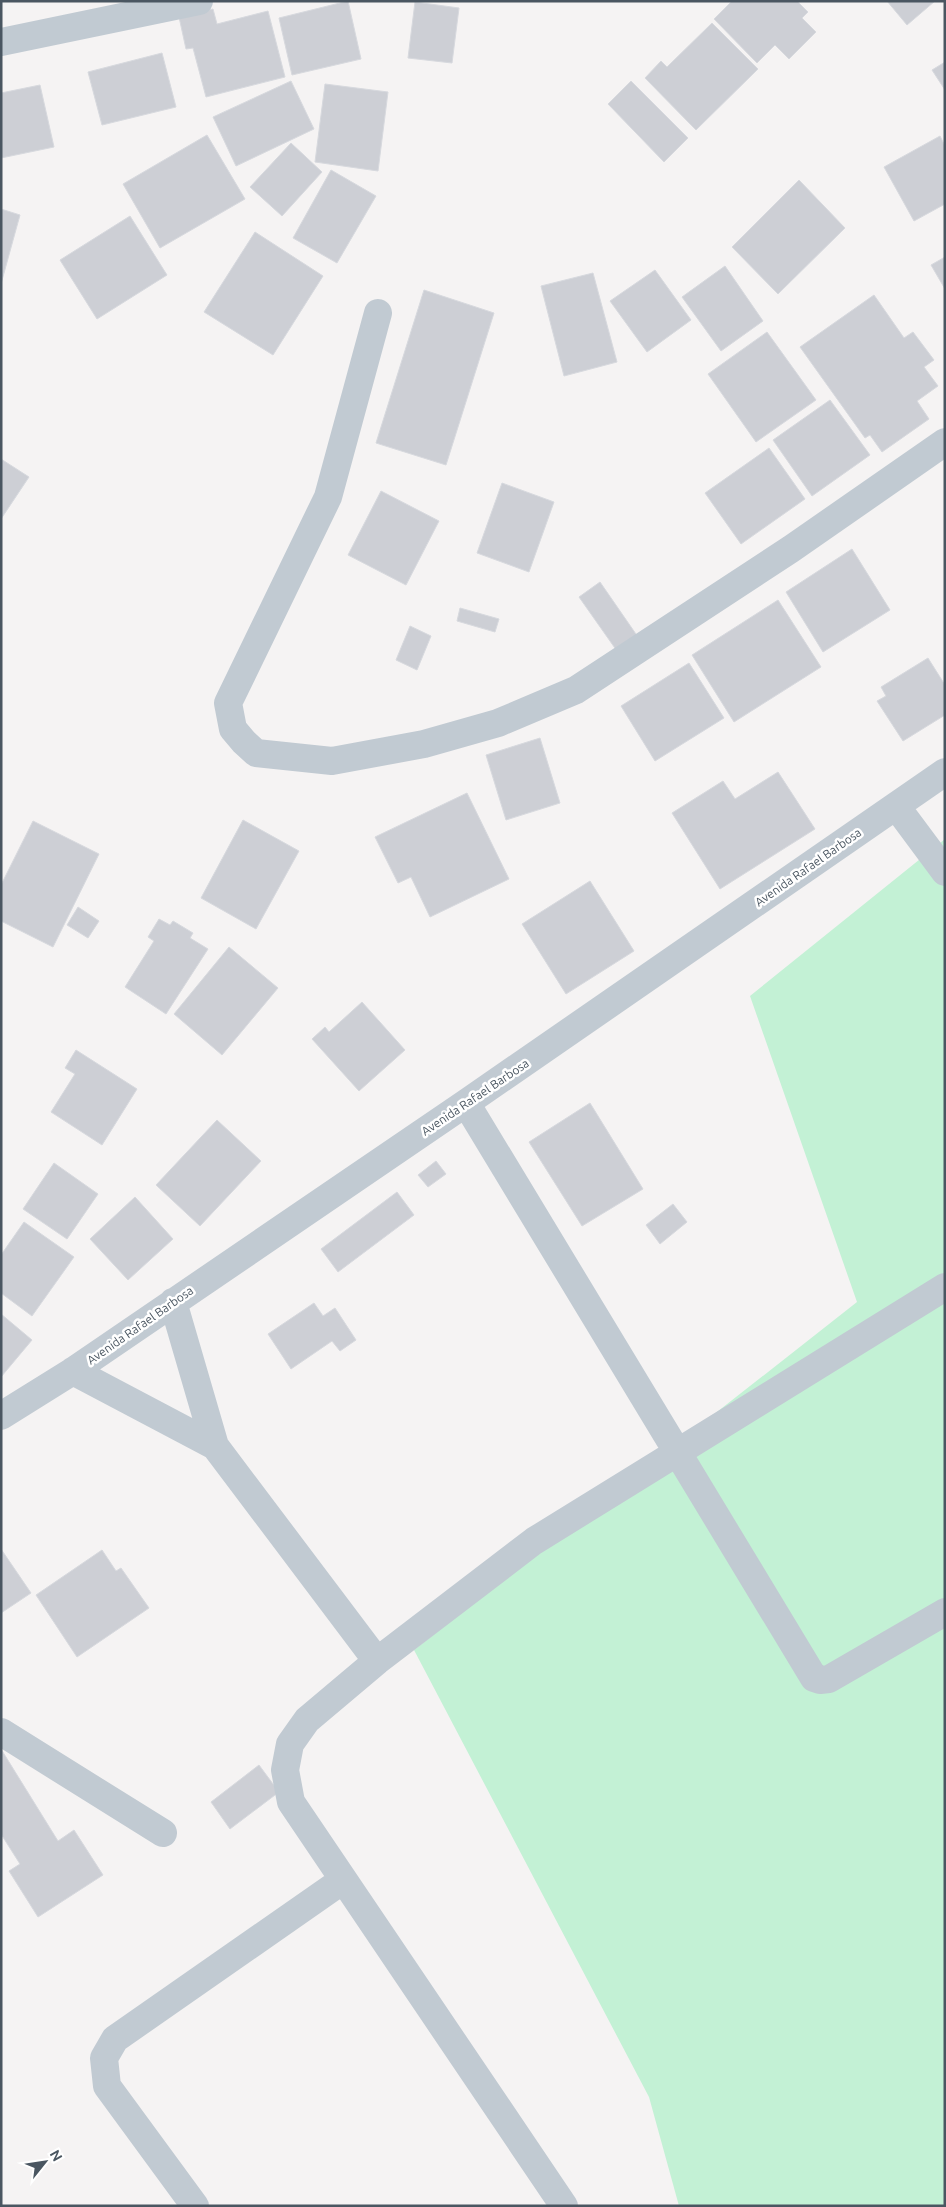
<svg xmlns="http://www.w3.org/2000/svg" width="946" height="2207" font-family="Ubuntu,sans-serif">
<rect width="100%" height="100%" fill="#f5f3f3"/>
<path fill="#c3f1d5" d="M945,839V2206H679L649,2097L414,1650L857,1302L750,996Z"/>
<path fill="#cdcfd5" stroke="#d7d9de" d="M348,1L361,59L292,75L279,18Z
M732,1H797L808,12L802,18L816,32L789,59L775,45L757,63L714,19Z
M887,1H935L907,25Z
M415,2L459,8L452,63L408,58Z
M213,9L217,24L268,11L285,77L206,97L193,48L186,49L179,17Z
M712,23L758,69L696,130L645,78L661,61L667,67Z
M162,53L176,107L102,125L88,72Z
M945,62V90L932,70Z
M291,81L314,129L236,166L213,117Z
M631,81L688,138L664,162L608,104Z
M325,84L388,92L378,171L315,162Z
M40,85L54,147L1,158V93Z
M207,135L245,199L160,248L123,184Z
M940,136L945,146V204L914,221L884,167Z
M291,143L322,172L282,216L250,187Z
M331,170L376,196L337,263L293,238Z
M799,180L845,228L778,294L732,247Z
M1,209L20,215L1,284Z
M130,216L167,275L97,319L60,260Z
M255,232L323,276L273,355L204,312Z
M945,257V289L931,265Z
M725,266L763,321L721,351L682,297Z
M655,270L691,320L647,352L610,301Z
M593,273L617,362L564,376L541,286Z
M424,290L494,313L446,465L376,443Z
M874,295L904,338L913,332L934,360L924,367L938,386L917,401L929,419L882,452L870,435L865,438L800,347Z
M767,332L816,400L756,442L708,374Z
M830,400L870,455L812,496L773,440Z
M769,448L805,499L741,544L705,493Z
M1,459L29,477L1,519Z
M502,483L554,502L529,572L477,553Z
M381,491L439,521L406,585L348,555Z
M852,549L890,610L823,652L786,592Z
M600,582L638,637L617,651L579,597Z
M778,600L821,667L734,722L692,655Z
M460,608L499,619L495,632L457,621Z
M410,626L431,636L417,670L396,660Z
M928,658L945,685V715L903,741L877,701L886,696L881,687Z
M689,663L724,718L655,761L621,706Z
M540,738L560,803L506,820L486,755Z
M778,772L815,829L720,889L672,813L723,781L735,799Z
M467,793L509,879L430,917L411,877L398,883L375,837Z
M243,820L299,851L256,929L201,898Z
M33,821L99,854L53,947L1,921V885Z
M590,881L634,951L566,994L522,924Z
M78,907L99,921L88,938L67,925Z
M159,919L170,925L173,921L193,933L190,938L208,949L166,1014L125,987L154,941L148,937Z
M229,947L278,988L222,1055L174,1014Z
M362,1002L405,1050L359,1091L312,1039L325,1027L329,1032Z
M76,1050L137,1089L102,1145L51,1112L75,1074L65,1068Z
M590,1103L643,1189L582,1226L529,1142Z
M217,1120L261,1161L200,1226L156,1185Z
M436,1161L446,1174L428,1187L418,1175Z
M54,1163L98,1194L67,1239L23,1209Z
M397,1192L414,1215L338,1272L321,1249Z
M135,1197L173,1239L128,1280L90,1239Z
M673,1204L687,1222L660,1244L646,1225Z
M24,1222L74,1257L32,1316L1,1293V1255Z
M314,1303L323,1316L335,1308L356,1340L340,1351L332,1341L291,1369L268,1334Z
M1,1314L32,1340L1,1377Z
M1,1549L31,1593L1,1613Z
M102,1550L116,1571L121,1568L149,1608L77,1657L36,1595Z
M1,1749L58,1841L74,1830L103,1875L38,1917L9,1871L20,1864L1,1834Z
M259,1765L279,1792L230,1829L211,1802Z"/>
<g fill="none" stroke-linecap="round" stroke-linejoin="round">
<path stroke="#c1cad2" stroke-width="28" d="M1,42L199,1
M378,313L328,497L228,703L233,729L244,742L256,753L332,761L424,744L498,723L576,690L791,549L945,442
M896,806L945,872
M466,1103L814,1678L820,1680L829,1679L945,1612
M173,1302L215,1446L377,1661
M73,1371L215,1446
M1,1416L73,1371L466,1103L945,772
M1,1732L163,1833
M195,2206L107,2086L104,2058L115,2039L343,1880
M564,2206L291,1802L285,1770L290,1744L307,1720L377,1661L534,1541L945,1287"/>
</g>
<g text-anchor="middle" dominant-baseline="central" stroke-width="5" stroke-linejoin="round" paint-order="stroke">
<g font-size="12" fill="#4a5661" stroke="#fff">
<text transform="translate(808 867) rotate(-35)">Avenida Rafael Barbosa</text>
<text transform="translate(475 1097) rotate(-34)">Avenida Rafael Barbosa</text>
<text transform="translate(140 1325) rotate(-35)">Avenida Rafael Barbosa</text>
</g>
</g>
<rect width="946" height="2207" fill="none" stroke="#4a5661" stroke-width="5"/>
<g transform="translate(45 2162) rotate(60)" stroke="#ffffff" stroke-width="4" paint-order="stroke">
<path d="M0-4L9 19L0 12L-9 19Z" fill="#4a5661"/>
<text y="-8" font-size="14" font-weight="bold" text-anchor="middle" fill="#4a5661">N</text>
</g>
</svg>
